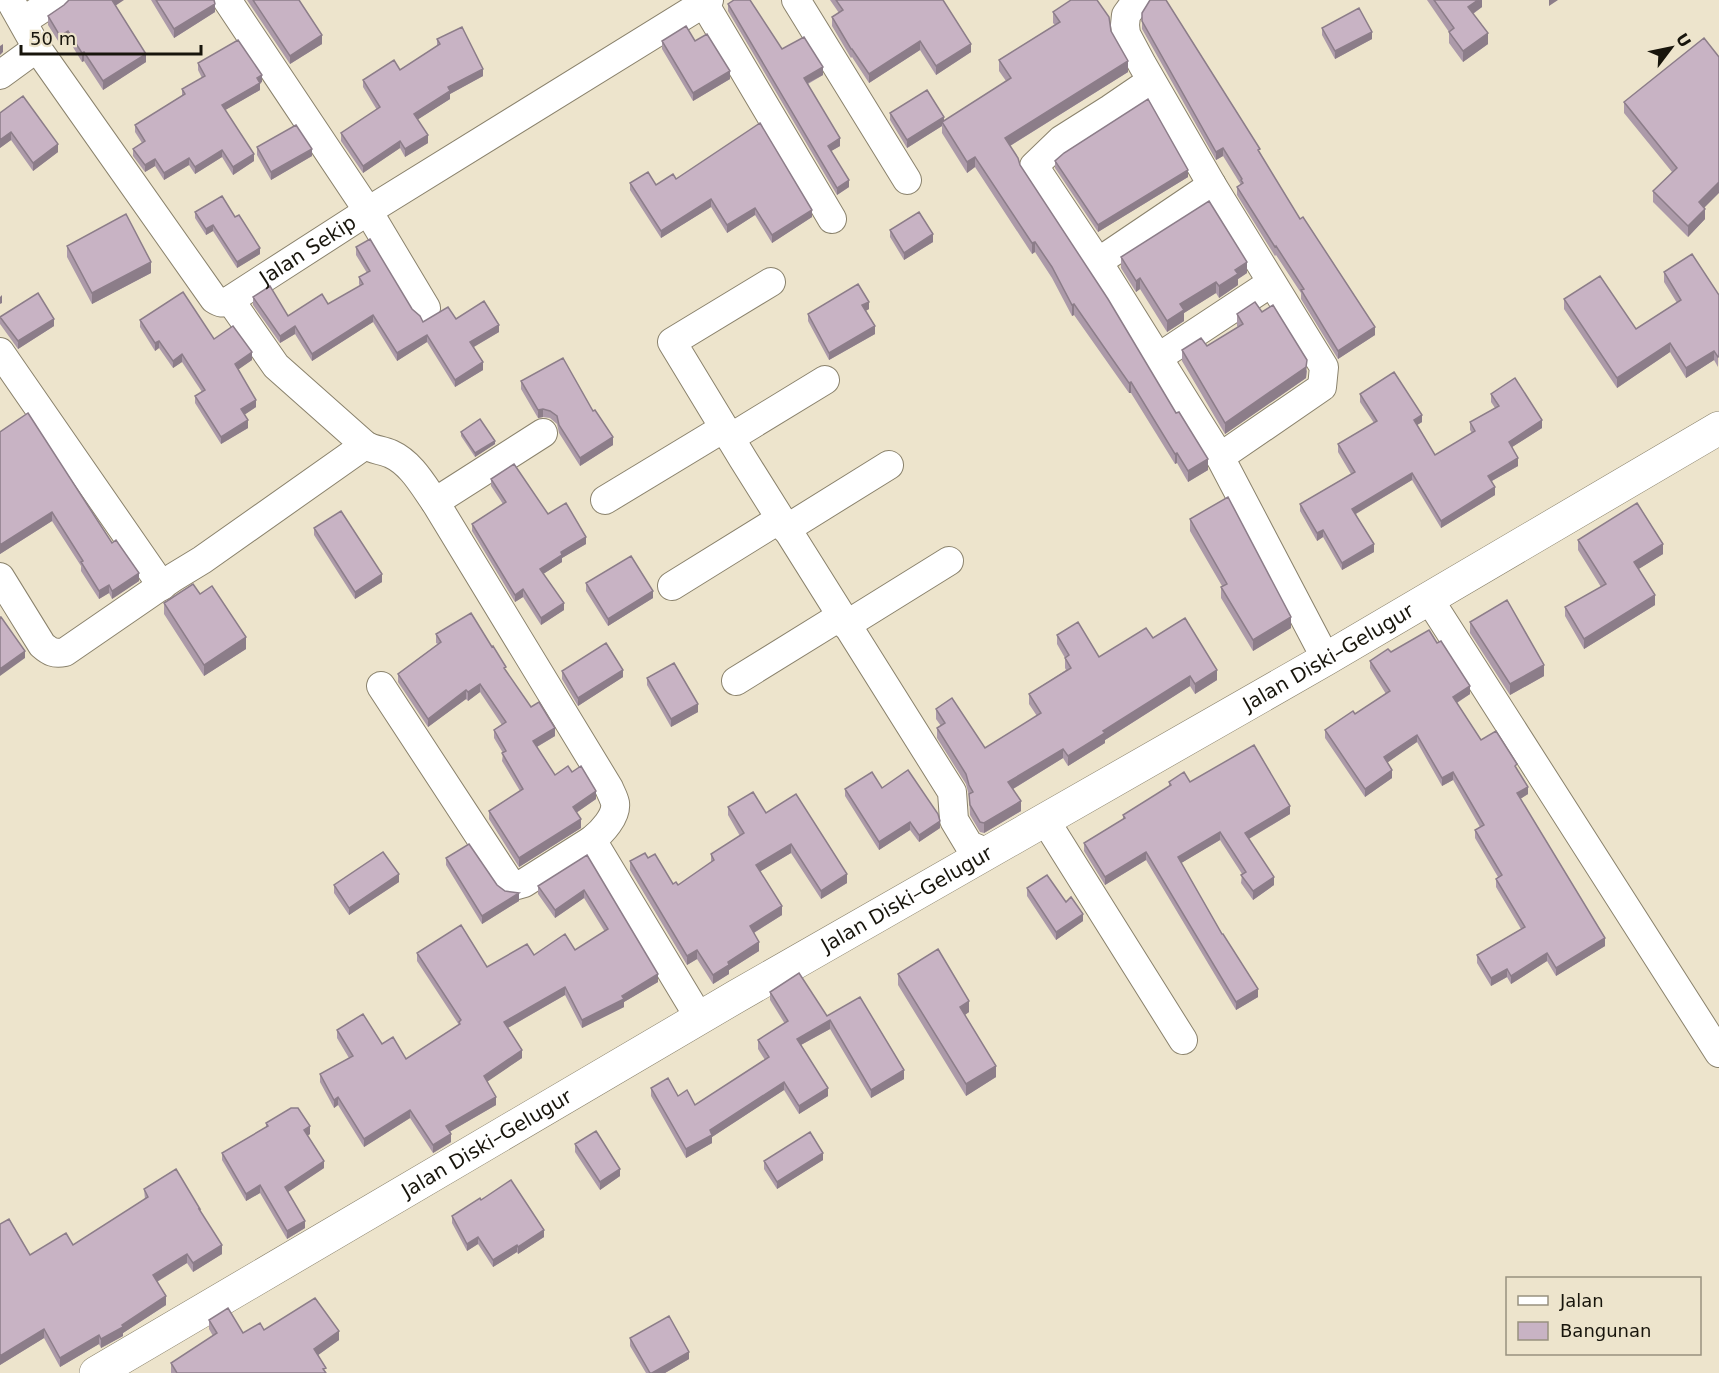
<svg xmlns="http://www.w3.org/2000/svg" width="1719" height="1373" font-family="'DejaVu Sans',sans-serif">
<rect width="100%" height="100%" fill="#ede4cc"/>
<g fill="none" stroke-linecap="round" stroke-linejoin="round">
<defs>
<g id="minor">
<path id="s1" d="M10,0L37,48L214,299C220,303 223,304 230,300L368,211L709,0"/>
<path d="M227,0L368,211L426,308"/>
<path d="M796,0L907,180"/>
<path d="M1137,0L1126,15L1125,25L1126,34L1142,64L1212,185L1324,367L1322,387L1220,457"/>
<path d="M704,3L832,219"/>
<path d="M23,21L55,0"/>
<path d="M0,75L37,48"/>
<path d="M1151,81L1110,109L1061,140L1034,166L1098,262L1220,457L1326,659"/>
<path d="M1098,262L1212,185"/>
<path d="M771,282L672,342L743,459L952,792L954,820L969,845L988,853"/>
<path d="M230,300L276,366L365,445C373,450 382,450 391,454C411,463 423,485 435,502L609,788C611,793 614,798 615,803C617,816 602,832 592,840L524,883L517,885L510,883L381,686"/>
<path d="M0,352L162,586"/>
<path d="M1159,357L1271,283"/>
<path d="M730,438L825,380"/>
<path d="M605,500L724,428"/>
<path d="M435,502L543,433"/>
<path d="M786,529L889,465"/>
<path d="M0,577L42,645C50,652 54,654 65,652L174,577L202,560L365,445"/>
<path d="M672,586L780,519"/>
<path d="M1429,599L1719,1053"/>
<path d="M846,625L949,561"/>
<path d="M736,681L841,616"/>
<path d="M1045,820L1183,1040"/>
<path d="M592,840L700,1019"/>
</g>
<g id="secondary">
<path id="s2" d="M96,1373L737,996L1326,659L1719,428"/>
</g>
</defs>
<use href="#minor" stroke="#8a826c" stroke-width="30"/>
<use href="#secondary" stroke="#8a826c" stroke-width="34"/>
<use href="#minor" stroke="#fff" stroke-width="28"/>
<use href="#secondary" stroke="#fff" stroke-width="33"/>
</g>
<path fill="#ac9aa9" d="M151,0H214L215,12L174,38Z
M247,0H299L322,44L290,64Z
M830,0H943L971,52L936,75L920,50L869,83L852,57L851,58L832,26V17L839,13Z
M1427,0H1482V7L1473,14L1488,44L1463,62L1449,43V32Z
M728,4L782,49L823,75L808,84L840,146L831,151L849,187L837,195L728,11Z
M64,5L115,6L146,62L103,90L84,61L82,62L68,39L60,44L48,25V16Z
M1053,12L1111,31L1128,72L1010,146L1020,165L1208,470L1188,482L1177,463L1175,464L1131,393H1129L1074,315L1072,316L1052,278L1035,252L1032,254L975,167L967,173L942,133V126L907,148L890,120V113L944,121L1006,81L999,71V60L1055,25L1053,23Z
M1142,13L1260,154L1300,219L1375,335L1338,359L1301,299V293L1276,255L1275,256L1237,195V187L1241,185L1223,156L1216,160L1142,29Z
M1322,28L1372,39L1335,59L1322,35Z
M1704,38V207L1705,219L1688,237L1653,202V191L1672,172L1624,113V102Z
M437,39L483,76L450,94V99L418,119L428,143L405,157L400,148L363,173L341,141V133L377,110L363,87V80L400,70L437,46Z
M662,41H695L730,79L693,101L662,49Z
M198,63L262,82L260,83V90L225,110L254,161L233,175L222,157L195,174L189,165L164,180L155,166L145,172L133,156V149L142,143L135,132V125L182,96V89L202,78L198,70Z
M0,113L58,152L33,171L11,140L0,148Z
M257,147L312,156L271,180L257,155Z
M1055,161L1188,177L1098,232L1055,168Z
M676,179L812,217L772,243L755,215L727,233L711,207L661,238L630,190V183L656,185Z
M195,212L260,254L237,268L213,231L206,235L195,218Z
M890,230L933,242L904,260L890,237Z
M67,246L151,273L92,304L67,257Z
M356,247L423,322L456,319L499,332L474,347L483,370L455,387L427,342L397,361L373,322L312,361L295,334L280,343L253,305V297L288,316L328,304L360,286L359,284V277L367,273L356,255Z
M1121,257L1247,273L1238,279V285L1219,298L1216,293L1184,313V321L1167,332L1140,289L1136,292L1121,268Z
M1664,272L1719,295L1718,367L1714,360L1686,378L1670,352L1617,388L1564,309V299L1636,329L1677,303L1664,282Z
M869,309L865,311L875,334L829,360L808,321V314Z
M1262,312L1307,371L1306,378L1225,434L1182,361V350L1207,346L1238,327L1237,326V314Z
M0,317L54,326L18,349L0,324Z
M140,320L214,339L252,360L238,369L256,407L244,415L248,428L221,444L195,403V396L202,392L182,362L173,368L159,348L155,351L140,327Z
M521,381L613,445L580,466L559,433L557,424L550,418L543,417L538,418L521,389Z
M1360,394L1422,422L1417,425L1435,455L1472,433L1470,430V422L1495,408L1491,402V394L1542,428L1512,447L1518,466L1492,481L1495,495L1441,528L1412,480L1356,514L1374,552L1342,570L1323,537L1317,541L1300,511V504L1351,474L1338,452V444L1374,423L1360,402Z
M0,432L112,543L139,581L112,599L109,593L99,599L81,571V566L52,521L0,554Z
M461,432L495,444L475,457L461,436Z
M491,479L548,514L586,544L562,558V562L543,574L564,610L541,625L523,597L515,602L472,531V524L503,504L491,486Z
M1190,519L1291,628L1253,651L1221,598V587L1222,586L1190,531Z
M314,528L382,582L355,599L314,535Z
M1578,540L1663,554L1638,569L1655,605L1584,649L1565,616V607L1601,587L1578,550Z
M586,583L653,598L608,626L586,591Z
M200,594L246,649L204,676L164,614V603Z
M1470,622L1544,676L1510,695L1470,633Z
M436,634L506,672L531,707L555,736L537,747L555,775L572,772L596,799L576,813L581,828L519,867L489,819V811L520,791L502,761L503,753L494,738V730L502,725L480,692L468,701L466,699L428,727L398,682V674L438,644L436,643Z
M1057,635L1099,657L1153,638L1217,680L1195,694L1190,686L1105,740V743L1068,766L1063,758L1013,789L1021,811L984,833L980,832L970,815L969,796L966,784L937,738V728L941,726L936,719V709L985,748L1037,716L1029,704V694L1066,670L1065,668V658L1057,644Z
M1437,643L1470,694L1457,703L1481,740L1517,769L1528,794L1520,799L1605,946L1556,976L1547,961L1511,984L1507,977L1491,986L1477,963V955L1521,929L1496,887V879L1498,877L1475,838V830L1480,827L1453,780L1442,786L1417,742L1387,762L1392,778L1365,797L1325,738V730L1355,714L1386,694L1370,668V661L1391,652Z
M562,671L623,677L578,706L562,679Z
M647,678L698,712L671,727L647,685Z
M1169,782H1190L1290,814L1249,839L1274,885L1253,900L1241,883L1242,874L1220,840L1181,863L1258,997L1236,1010L1146,860L1105,885L1084,851V843L1123,819V815L1169,787Z
M882,788L940,828L919,842L910,830L879,850L845,796V789Z
M728,807L766,813L847,883L821,899L791,853L760,871L782,915L754,933L759,951L729,970V974L713,984L697,959L687,965L630,870V861L648,858L673,884L678,885L711,863V854L740,836L728,815Z
M587,855L658,982L624,1002V1007L582,1028L565,995L508,1028L522,1058L487,1081L496,1105L449,1132L451,1142L433,1153L410,1118L364,1147L338,1105L334,1108L320,1082V1074L349,1058L337,1038V1030L382,1044L406,1059L459,1025L417,961V953L487,967L534,955L575,950L605,932L584,898L555,918L538,894V886Z
M446,858L497,885L519,901L482,924L446,865Z
M399,882L349,915L334,893V885Z
M1027,888L1066,902L1083,921L1056,940L1027,896Z
M898,974L969,1012L965,1015L996,1077L966,1096L898,985Z
M770,992L827,1016L904,1079L871,1098L830,1029L801,1045L828,1096L799,1114L784,1090L712,1137V1143L686,1158L651,1096V1088L678,1096L695,1105L765,1060L758,1049V1040L785,1024L770,1000Z
M266,1123L310,1134L307,1136L324,1168L288,1192L305,1228L287,1239L260,1193L246,1201L222,1160V1153L266,1127Z
M575,1144L620,1176L600,1190L575,1152Z
M823,1160L777,1189L764,1169V1161Z
M144,1189L200,1211L222,1254L193,1272L187,1263L157,1282L166,1305L123,1333V1336L101,1348L99,1344L60,1367L44,1338L0,1365V1224L30,1255L73,1245L145,1199Z
M481,1200L544,1237L518,1254L517,1252L493,1267L478,1244L467,1251L452,1223V1216Z
M209,1320L243,1333L264,1330L339,1340L318,1355L326,1373H171V1363L213,1336L209,1329Z
M630,1338L689,1359L665,1373H646L630,1346Z"/>
<path fill="#8c7d89" d="M112,0H124L112,8Z
M1478,0H1482V7L1468,17V7Z
M1549,0H1558L1549,6Z
M215,4V12L174,38V29Z
M68,31V39L60,44V36Z
M1372,32V39L1335,59V51Z
M1488,33V44L1463,62V51Z
M322,35V44L290,64V56Z
M920,41V50L869,83V74Z
M3,44V52L0,55V46Z
M971,44V52L936,75V66Z
M84,52V61L82,62V53Z
M146,54V62L103,90V81Z
M1128,61V72L1005,149V138Z
M823,67V75L804,85V78Z
M483,69V76L450,94V99L414,122V114L448,87Z
M730,71V79L693,101V93Z
M262,75V82L260,83V90L222,112V105Z
M944,117V124L942,122V126L907,148V140Z
M11,132V140L0,148V140Z
M428,135V143L405,157V149Z
M840,138V146L828,153V146Z
M400,141V148L363,173V166Z
M58,144V152L33,171V163Z
M1223,148V156L1216,160V152Z
M312,149V156L271,180V172Z
M222,150V157L195,174V167Z
M254,154V161L233,175V167Z
M975,157V167L967,173V162Z
M189,158V165L164,180V173Z
M155,159V166L145,172V165Z
M1188,170V177L1098,232V225Z
M849,180V187L837,195V188Z
M1719,182V193L1699,213V202Z
M711,199V207L661,238V231Z
M755,208V215L727,233V225Z
M1705,209V219L1688,237V226Z
M812,210V217L772,243V235Z
M213,225V231L206,235V229Z
M933,234V242L904,260V253Z
M1035,242V252L1032,254V243Z
M260,248V254L237,268V262Z
M151,262V273L92,304V293Z
M1247,262V273L1238,279V285L1219,298V286L1235,270Z
M1140,278V289L1136,292V281Z
M1216,282V293L1184,313V321L1167,332V321L1180,304Z
M2,295V303L0,304V297Z
M869,302V309L862,313V305Z
M1074,304V315L1072,316V305Z
M373,315V322L312,361V354Z
M54,319V326L18,349V341Z
M499,325V332L470,349V342Z
M295,326V334L280,343V336Z
M875,326V334L829,360V353Z
M1375,327V335L1338,359V351Z
M427,335V342L397,361V353Z
M159,341V348L155,351V343Z
M1670,343V352L1617,388V378Z
M1714,351V360L1686,378V368Z
M252,352V360L235,372V364Z
M182,354V362L173,368V361Z
M1307,360L1306,378L1225,434V423Z
M483,362V370L455,387V380Z
M1131,382V393H1129V383Z
M256,400V407L241,417V409Z
M543,409V417L538,418V410Z
M1422,415V422L1414,427V420Z
M248,420V428L221,444V437Z
M1542,420V428L1509,449V442Z
M613,437V445L580,466V458Z
M495,441V444L475,457V453Z
M1177,453V463L1175,464V454Z
M1518,458V466L1488,483V476Z
M1208,459V470L1188,482V471Z
M1412,473V480L1352,516V509Z
M1495,487V495L1441,528V521Z
M52,512V521L0,554V545Z
M1323,530V537L1317,541V533Z
M586,537V544L562,558V562L540,576V569L561,552Z
M1374,544V552L1342,570V563Z
M1663,544V554L1634,572V562Z
M139,573V581L112,599V591Z
M382,574V582L355,599V592Z
M109,585V593L99,599V591Z
M523,589V597L515,602V595Z
M653,591V598L608,626V619Z
M1655,595V605L1584,649V639Z
M564,603V610L541,625V618Z
M1291,617V628L1253,651V640Z
M246,637V649L204,676V665Z
M25,651V658L0,676V669Z
M1544,665V676L1510,695V684Z
M623,670V677L578,706V698Z
M1217,670V680L1195,694V684Z
M1190,676V686L1105,740V743L1068,766V756L1103,731Z
M480,684V692L468,701V692Z
M1470,686V694L1453,705V697Z
M466,690V699L428,727V719Z
M698,704V712L671,727V719Z
M555,728V736L533,749V741Z
M1417,735V742L1384,765V757Z
M1063,749V758L1008,792V782Z
M1392,770V778L1365,797V789Z
M1453,772V780L1442,786V778Z
M1528,787V794L1517,801V793Z
M596,791V799L573,815V807Z
M1021,801V811L984,833V823Z
M1290,806V814L1245,841V833Z
M581,819V828L519,867V858Z
M940,821V828L919,842V835Z
M910,822V830L879,850V842Z
M1220,832V840L1178,865V857Z
M791,844V853L756,874V865Z
M1146,852V860L1105,885V877Z
M399,874V882L349,915V908Z
M847,874V883L821,899V891Z
M1274,877V885L1253,900V891Z
M584,890V898L555,918V910Z
M519,893V901L482,924V916Z
M782,906V915L750,935V926Z
M1083,914V921L1056,940V932Z
M1605,938V946L1556,976V968Z
M759,942V951L729,970V974L713,984V975L728,962Z
M697,950V959L687,965V956Z
M1547,953V961L1511,984V976Z
M1507,969V977L1491,986V978Z
M658,974V982L624,1002V1007L582,1028V1020Z
M565,987V995L504,1030V1022Z
M1258,989V997L1236,1010V1002Z
M969,1001V1012L960,1018V1007Z
M830,1020V1029L797,1047V1039Z
M522,1050V1058L484,1084V1076Z
M996,1066V1077L966,1096V1084Z
M904,1070V1079L871,1098V1090Z
M784,1082V1090L712,1137V1143L686,1158V1149L710,1130Z
M828,1088V1096L799,1114V1106Z
M338,1097V1105L334,1108V1100Z
M496,1097V1105L446,1134V1126Z
M410,1110V1118L364,1147V1139Z
M310,1126V1134L304,1138V1130Z
M451,1134V1142L433,1153V1145Z
M823,1153V1160L777,1189V1182Z
M324,1161V1168L285,1194V1187Z
M620,1169V1176L600,1190V1182Z
M260,1185V1193L246,1201V1194Z
M305,1221V1228L287,1239V1231Z
M544,1230V1237L518,1254V1247Z
M478,1237V1244L467,1251V1244Z
M222,1245V1254L193,1272V1263Z
M517,1245V1252L493,1267V1260Z
M187,1254V1263L153,1284V1275Z
M166,1296V1305L123,1333V1336L101,1348V1339Z
M44,1329V1338L0,1365V1356Z
M339,1331V1340L314,1358V1349Z
M99,1335V1344L60,1367V1358Z
M689,1352V1359L665,1373H652Z"/>
<path fill="#c8b3c4" stroke="#8c7d89" stroke-width="1.5" d="M69,0H112L146,54L103,81L84,52L82,53L68,31L60,36L48,16L64,5Z
M156,0H214L215,4L174,29Z
M253,0H299L322,35L290,56Z
M734,0H750L782,49L804,37L823,67L804,78L840,138L828,146L849,180L837,188L728,4Z
M836,0H943L971,44L936,66L920,41L869,74L852,49H851L832,17L843,10Z
M1071,0H1097L1109,17L1111,31L1128,61L1005,138L1018,158L1020,165L1108,299L1176,413L1179,412L1208,459L1188,471L1177,453L1175,454L1131,382L1129,383L1074,304L1072,305L1052,267L1035,242L1032,243L975,157L967,162L942,122L1011,78L999,60L1060,22L1053,12Z
M1150,0H1166L1260,149L1258,150L1300,219L1303,217L1375,327L1338,351L1301,290L1304,289L1276,246L1275,247L1237,187L1243,183L1241,180L1242,179L1223,148L1216,152L1142,21V13Z
M1434,0H1478L1468,7L1488,33L1463,51L1449,32L1454,28Z
M1359,8L1372,32L1335,51L1322,28Z
M686,26L695,41L707,34L730,71L693,93L662,41Z
M462,27L483,69L448,87L450,91L414,114L428,135L405,149L400,141L363,166L341,133L380,107L363,80L394,60L400,70L440,44L437,39Z
M1704,38L1719,57V182L1699,202L1705,209L1688,226L1653,191L1677,168L1624,102Z
M238,40L262,75L257,78L260,83L222,105L254,154L233,167L222,150L195,167L189,158L164,173L155,159L145,165L133,149L145,141L135,125L185,94L182,89L205,76L198,63Z
M927,90L944,117L907,140L890,113Z
M23,96L58,144L33,163L11,132L0,140V113Z
M1148,99L1188,170L1098,225L1055,161L1064,153Z
M760,123L812,210L772,235L755,208L727,225L711,199L661,231L630,183L648,172L656,185L673,174L676,179Z
M296,125L312,149L271,172L257,147Z
M222,196L235,217L239,215L260,248L237,262L213,225L206,229L195,212Z
M1209,201L1247,262L1235,270L1238,274L1219,286L1216,282L1180,304L1184,310L1167,321L1140,278L1136,281L1121,257Z
M919,212L933,234L904,253L890,230Z
M126,214L151,262L92,293L67,246Z
M370,239L412,309L420,316L423,322L448,307L456,319L484,301L499,325L470,342L483,362L455,380L427,335L397,353L373,315L312,354L295,326L280,336L253,297L270,286L288,316L322,294L328,304L363,284L359,277L370,271L356,247Z
M1692,254L1719,295V356L1718,357L1714,351L1686,368L1670,343L1617,378L1564,299L1600,276L1636,329L1681,300L1664,272Z
M858,284L869,302L862,305L875,326L829,353L808,314Z
M183,292L214,339L233,326L252,352L235,364L256,400L241,409L248,420L221,437L195,396L205,390L182,354L173,361L159,341L155,343L140,320Z
M38,293L54,319L18,341L0,317Z
M1255,302L1262,312L1273,305L1307,360L1306,367L1225,423L1182,350L1201,338L1207,346L1243,324L1237,314Z
M563,358L593,411L595,410L613,437L580,458L559,425L557,416L550,411L543,409L538,410L521,381Z
M1394,372L1422,415L1414,420L1435,455L1475,431L1470,422L1499,406L1491,394L1515,378L1542,420L1509,442L1518,458L1488,476L1495,487L1441,521L1412,473L1352,509L1374,544L1342,563L1323,530L1317,533L1300,504L1355,472L1338,444L1377,421L1360,394Z
M28,413L112,543L116,540L139,573L112,591L109,585L99,591L81,562L83,561L52,512L0,545V432Z
M480,419L495,441L475,453L461,432Z
M514,464L548,514L566,503L586,537L561,552L562,555L540,569L564,603L541,618L523,589L515,595L472,524L506,502L491,479Z
M1228,497L1291,617L1253,640L1221,587L1227,584L1190,519Z
M1637,503L1663,544L1634,562L1655,595L1584,639L1565,607L1606,584L1578,540Z
M341,511L382,574L355,592L314,528Z
M631,556L653,591L608,619L586,583Z
M193,584L200,594L212,586L246,637L204,665L164,603Z
M1507,600L1544,665L1510,684L1470,622Z
M471,613L492,647L493,646L506,667L504,668L531,707L539,702L555,728L533,741L555,775L568,766L572,772L581,766L596,791L573,807L581,819L519,858L489,811L523,789L502,753L506,751L494,730L506,722L480,684L468,692L466,690L428,719L398,674L441,642L436,634Z
M0,617H1L25,651L0,669Z
M1185,618L1217,670L1195,684L1190,676L1103,731L1105,733L1068,756L1063,749L1008,782L1021,801L984,823L980,822L970,805L969,794L973,792L969,785L966,774L937,728L945,723L936,709L952,698L985,748L1041,713L1029,694L1071,668L1065,658L1069,655L1057,635L1078,622L1099,657L1146,628L1153,638Z
M1429,630L1437,643L1441,641L1470,686L1453,697L1481,740L1496,731L1517,764L1515,766L1528,787L1517,793L1605,938L1556,968L1547,953L1511,976L1507,969L1491,978L1477,955L1525,927L1496,879L1502,875L1475,830L1484,825L1453,772L1442,778L1417,735L1384,757L1392,770L1365,789L1325,730L1353,711L1355,714L1390,691L1370,661L1388,649L1391,652Z
M606,643L623,670L578,698L562,671Z
M674,663L698,704L671,719L647,678Z
M1254,745L1290,806L1245,833L1274,877L1253,891L1241,875L1246,872L1220,832L1178,857L1222,934H1223L1258,989L1236,1002L1146,852L1105,877L1084,843L1125,818L1123,815L1171,785L1169,782L1184,772L1190,782Z
M908,770L938,814L940,821L919,835L910,822L879,842L845,789L872,772L882,788Z
M753,792L766,813L796,794L847,874L821,891L791,844L756,865L782,906L750,926L759,942L728,962L729,965L713,975L697,950L687,956L630,861L645,853L648,858L655,854L673,884L676,882L678,885L714,860L711,854L744,833L728,807Z
M469,844L497,885L505,891L519,893L482,916L446,858Z
M383,852L399,874L349,908L334,885Z
M587,855L658,974L622,996L624,999L582,1020L565,987L504,1022L522,1050L484,1076L496,1097L446,1126L451,1134L433,1145L410,1110L364,1139L338,1097L334,1100L320,1074L353,1056L337,1030L363,1014L382,1044L393,1037L406,1059L460,1024L459,1022L461,1020L417,953L461,925L487,967L527,944L534,955L565,934L575,950L608,929L584,890L555,910L538,886Z
M1047,875L1066,902L1071,897L1083,914L1056,932L1027,888Z
M938,949L969,1001L960,1007L996,1066L966,1084L898,974Z
M799,973L827,1016L860,997L904,1070L871,1090L830,1020L797,1039L828,1088L799,1106L784,1082L710,1130L712,1135L686,1149L651,1088L668,1078L678,1096L687,1090L695,1105L769,1057L758,1040L788,1021L770,992Z
M291,1108H298L310,1126L304,1130L324,1161L285,1187L305,1221L287,1231L260,1185L246,1194L222,1153L268,1126L266,1123Z
M596,1131L620,1169L600,1182L575,1144Z
M810,1132L823,1153L777,1182L764,1161Z
M176,1169L200,1209H199L222,1245L193,1263L187,1254L153,1275L166,1296L122,1325L123,1327L101,1339L99,1335L60,1358L44,1329L0,1356V1224L9,1219L30,1255L66,1233L73,1245L148,1197L144,1189Z
M511,1180L544,1230L518,1247L517,1245L493,1260L478,1237L467,1244L452,1216L480,1198L481,1200Z
M315,1298L339,1331L314,1349L326,1368L323,1369L326,1373H177L171,1363L217,1333L209,1320L228,1308L243,1333L260,1323L264,1330Z
M669,1316L689,1352L652,1373H650L630,1338Z"/>
<g text-anchor="middle" dominant-baseline="central" stroke-width="4.5" stroke-linejoin="round" paint-order="stroke">
<g font-size="20" fill="#18150c" stroke="#ede4cc">
<text stroke="none"><textPath href="#s1" startOffset="472">Jalan Sekip</textPath></text>
<text stroke="none"><textPath href="#s2" startOffset="1425">Jalan Diski–Gelugur</textPath></text>
<text stroke="none"><textPath href="#s2" startOffset="939">Jalan Diski–Gelugur</textPath></text>
<text stroke="none"><textPath href="#s2" startOffset="453">Jalan Diski–Gelugur</textPath></text>
</g>
</g>
<rect x="1506" y="1277" width="195" height="78" fill="#ede4cc" stroke="#98917f" stroke-width="1.5"/>
<rect x="1518" y="1296" width="30" height="9" fill="#ffffff" stroke="#98917f" stroke-width="1.5"/>
<text x="1560" y="1307" font-size="18" fill="#18150c">Jalan</text>
<rect x="1518" y="1322" width="30" height="18" fill="#c8b3c4" stroke="#98917f" stroke-width="1.5"/>
<text x="1560" y="1337" font-size="18" fill="#18150c">Bangunan</text>
<g transform="translate(1671 48) rotate(58)" stroke="#ede4cc" stroke-width="4.5" paint-order="stroke">
<path d="M0-4.5L10 22L0 15L-10 22Z" fill="#18150c"/>
<text y="-9" font-size="16" font-weight="bold" text-anchor="middle" fill="#18150c">U</text>
</g>
<path d="M21 45v9h180v-9" fill="none" stroke="#18150c" stroke-width="3"/>
<text x="30" y="45" font-size="18" fill="#18150c" stroke="#ede4cc" stroke-width="4.5" paint-order="stroke">50 m</text>
</svg>
